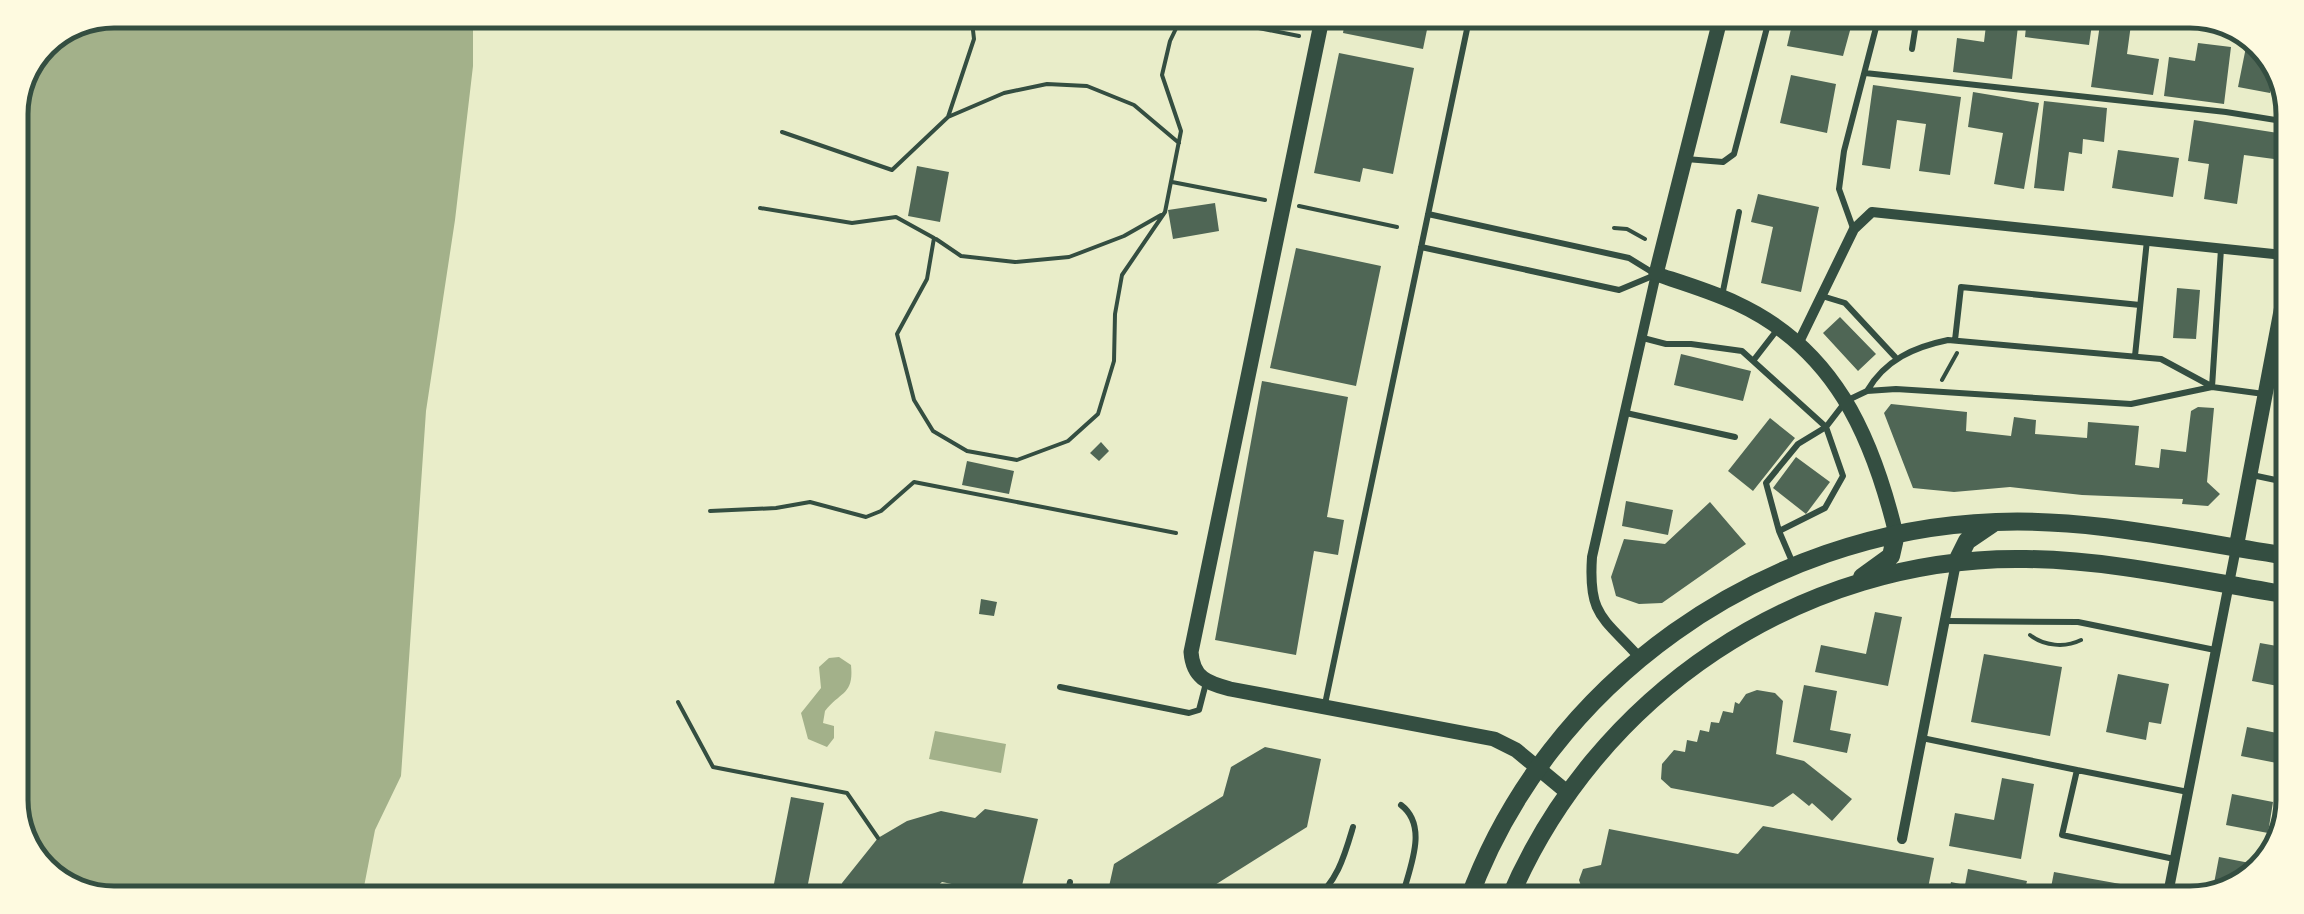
<svg xmlns="http://www.w3.org/2000/svg" width="2304" height="914" font-family="'IBM Plex Sans',sans-serif">
<rect width="100%" height="100%" fill="#e9edc9"/>
<path fill="#a3b18a" d="M113,10L473,11V66L455,220L426,411L401,776L375,830L362,897L74,896L31,863L10,808V107L41,40Z
M839,657L851,665C854,695 841,691 825,711L823,723L834,726V738L827,747L808,739L801,713L821,688L819,667L829,658Z
M935,731L1006,744L1001,773L929,759Z"/>
<path fill="#4f6655" d="M1346,14L1430,15L1423,49L1343,33Z
M1794,16H1854L1843,56L1787,46Z
M1987,17H2019L2012,79L1953,72L1957,38L1984,42Z
M2027,17H2093L2089,45L2025,37Z
M2101,17H2132L2127,54L2159,59L2153,95L2091,87Z
M2249,32L2273,51L2286,84L2273,82L2270,93L2238,87Z
M2198,43L2231,47L2224,104L2164,96L2169,57L2195,61Z
M1339,53L1414,68L1393,174L1363,168L1360,182L1314,173Z
M1791,75L1836,84L1827,133L1780,123Z
M1873,85L1961,97L1950,175L1919,171L1926,124L1897,120L1890,169L1862,165Z
M1973,92L2039,103L2024,189L1994,184L2003,133L1968,127Z
M2044,101L2107,108L2104,142L2083,139L2082,154L2069,152L2064,191L2034,188Z
M2194,120L2278,133L2274,159L2244,155L2237,204L2204,199L2209,164L2188,161Z
M2118,150L2179,158L2173,197L2112,188Z
M917,166L949,172L940,222L908,216Z
M1758,194L1819,207L1801,292L1761,283L1773,227L1751,222Z
M1215,203L1219,231L1173,239L1168,210Z
M1296,248L1381,266L1356,386L1270,368Z
M2177,288L2200,290L2196,339L2173,338Z
M1840,317L1876,354L1858,371L1823,333Z
M1681,354L1751,371L1743,401L1674,385Z
M1262,381L1348,397L1327,517L1344,520L1338,555L1314,551L1296,655L1215,640Z
M1891,404L1967,412L1966,431L2011,436L2014,417L2036,420L2035,434L2087,438L2088,422L2139,426L2135,465L2159,468L2161,449L2186,452L2191,411L2198,407L2214,408L2207,482L2220,494L2208,506L2182,504L2183,499L2082,495L2010,487L1954,492L1913,488L1884,413Z
M1770,418L1795,438L1753,491L1728,471Z
M1101,442L1109,451L1099,461L1090,453Z
M1796,457L1830,482L1806,514L1773,488Z
M967,461L1014,471L1009,494L962,485Z
M1626,501L1673,510L1668,535L1622,526Z
M1710,502L1746,544L1662,603L1639,604L1616,596L1611,577L1624,539L1665,544Z
M981,599L997,602L994,616L979,614Z
M1875,612L1902,617L1888,686L1815,672L1821,645L1866,654Z
M2260,643L2288,648V688L2252,681Z
M1984,654L2062,667L2050,736L1971,722Z
M2118,674L2169,684L2161,724L2149,722L2146,740L2106,732Z
M1804,685L1837,691L1830,730L1851,734L1847,753L1793,742Z
M1757,690L1775,693L1783,701L1776,754L1804,761L1852,799L1832,821L1812,803L1809,806L1793,793L1773,807L1671,788L1661,779L1662,764L1674,750L1685,752L1687,740L1697,742L1700,730L1709,732L1711,722L1719,723L1723,711L1733,713L1735,702L1739,704L1746,694Z
M2247,727L2287,735V765L2241,756Z
M1265,747L1321,759L1307,827L1191,900H1106L1114,864L1223,796L1231,767Z
M2002,778L2034,784L2021,859L1949,846L1955,813L1994,820Z
M2232,794L2273,802L2268,833L2226,825Z
M791,797L824,803L805,899H771Z
M985,809L1038,819L1019,898L942,882L923,899H839L842,883L878,838L907,821L941,811L975,818Z
M1763,826L1934,858L1925,903L1623,902L1597,897L1582,889L1579,880L1583,869L1601,865L1609,829L1738,854Z
M2219,857L2265,866L2249,886L2220,895L2212,894Z
M1968,869L2027,881L2023,897L2046,903H1947L1951,882L1965,885Z
M2054,872L2137,887L2134,904L2048,903Z"/>
<g fill="none" stroke-linecap="round" stroke-linejoin="round">
<path stroke="#344e41" stroke-width="4" d="M1188,14L1299,36
M948,117L1004,93L1047,84L1087,86L1134,105L1179,143
M782,132L892,170L948,117L974,39L971,13
M1172,182L1265,200
M1299,206L1397,227
M760,208L852,223L896,217L934,238L927,279L897,334L914,400L933,431L967,451L1017,460L1068,441L1098,414L1114,361L1115,314L1122,275L1165,212L1181,131L1162,75L1170,41L1183,14
M1614,228L1627,229L1645,239
M936,239L961,256L1015,262L1069,257L1124,236L1161,215
M1942,380L1957,353
M710,511L776,508L810,502L866,517L881,511L914,482L1176,533
M2030,635C2044,646 2065,648 2081,640
M678,702L713,767L847,793L878,838"/>
<path stroke="#344e41" stroke-width="6" d="M1912,49L1917,17
M1865,73L2226,112L2294,123
M1686,159L1723,162L1734,154L1770,16
M1428,214L1629,258L1655,274
M1853,228L1839,189L1844,151L1879,16
M1421,247L1619,290L1655,275
M1722,296L1739,212
M1822,296L1845,303L1897,359
M1643,338L1666,344H1691L1742,351L1826,427L1843,476L1825,508L1779,531
M1955,340L1961,287L2140,305
M2135,356L2147,240
M1753,361L1777,330
M2212,387L2221,249
M1867,391C1885,360 1914,347 1948,340L2161,359L2211,386
M1626,413L1735,437
M2252,475L2290,483
M1794,566L1779,531L1766,483L1798,444L1826,427L1846,401L1867,391L1896,389L2131,404L2212,387L2264,394
M1946,621L2078,622L2215,650
M1060,687L1189,713L1199,710L1206,683
M1325,704L1470,15
M1922,738L2077,770
M2174,859L2062,835L2077,770L2188,792
M1066,900L1070,882
M1312,901C1337,884 1345,854 1353,827
M1401,901C1408,871 1430,827 1401,805"/>
<path stroke="#344e41" stroke-width="10" d="M1798,344L1854,229L1872,212L2292,256
M1639,657C1603,617 1588,616 1592,557L1656,274
M1902,839L1956,563
M2166,904L2236,548"/>
<path stroke="#344e41" stroke-width="15" d="M1323,14L1191,652C1193,678 1207,683 1230,689L1494,739L1516,750L1568,793
M1721,16L1656,274C1683,283 1710,291 1736,303C1834,348 1872,435 1896,534
M2236,548L2292,253"/>
<path stroke="#344e41" stroke-width="18" d="M1956,563L1967,541L1992,524
M1862,577L1891,556L1896,534
M1468,901C1547,682 1763,530 1996,522C2093,518 2193,542 2289,556
M1508,902C1594,695 1801,555 2026,559C2114,560 2202,581 2289,595"/>
</g>
<path d="M0 0H2304V914H0ZM114 28H2190A86 86 0 0 1 2276 114V800A86 86 0 0 1 2190 886H114A86 86 0 0 1 28 800V114A86 86 0 0 1 114 28Z" fill="#fefae0" fill-rule="evenodd"/>
<path fill="none" stroke="#344e41" stroke-width="5" d="M114 28H2190A86 86 0 0 1 2276 114V800A86 86 0 0 1 2190 886H114A86 86 0 0 1 28 800V114A86 86 0 0 1 114 28Z"/>
</svg>
